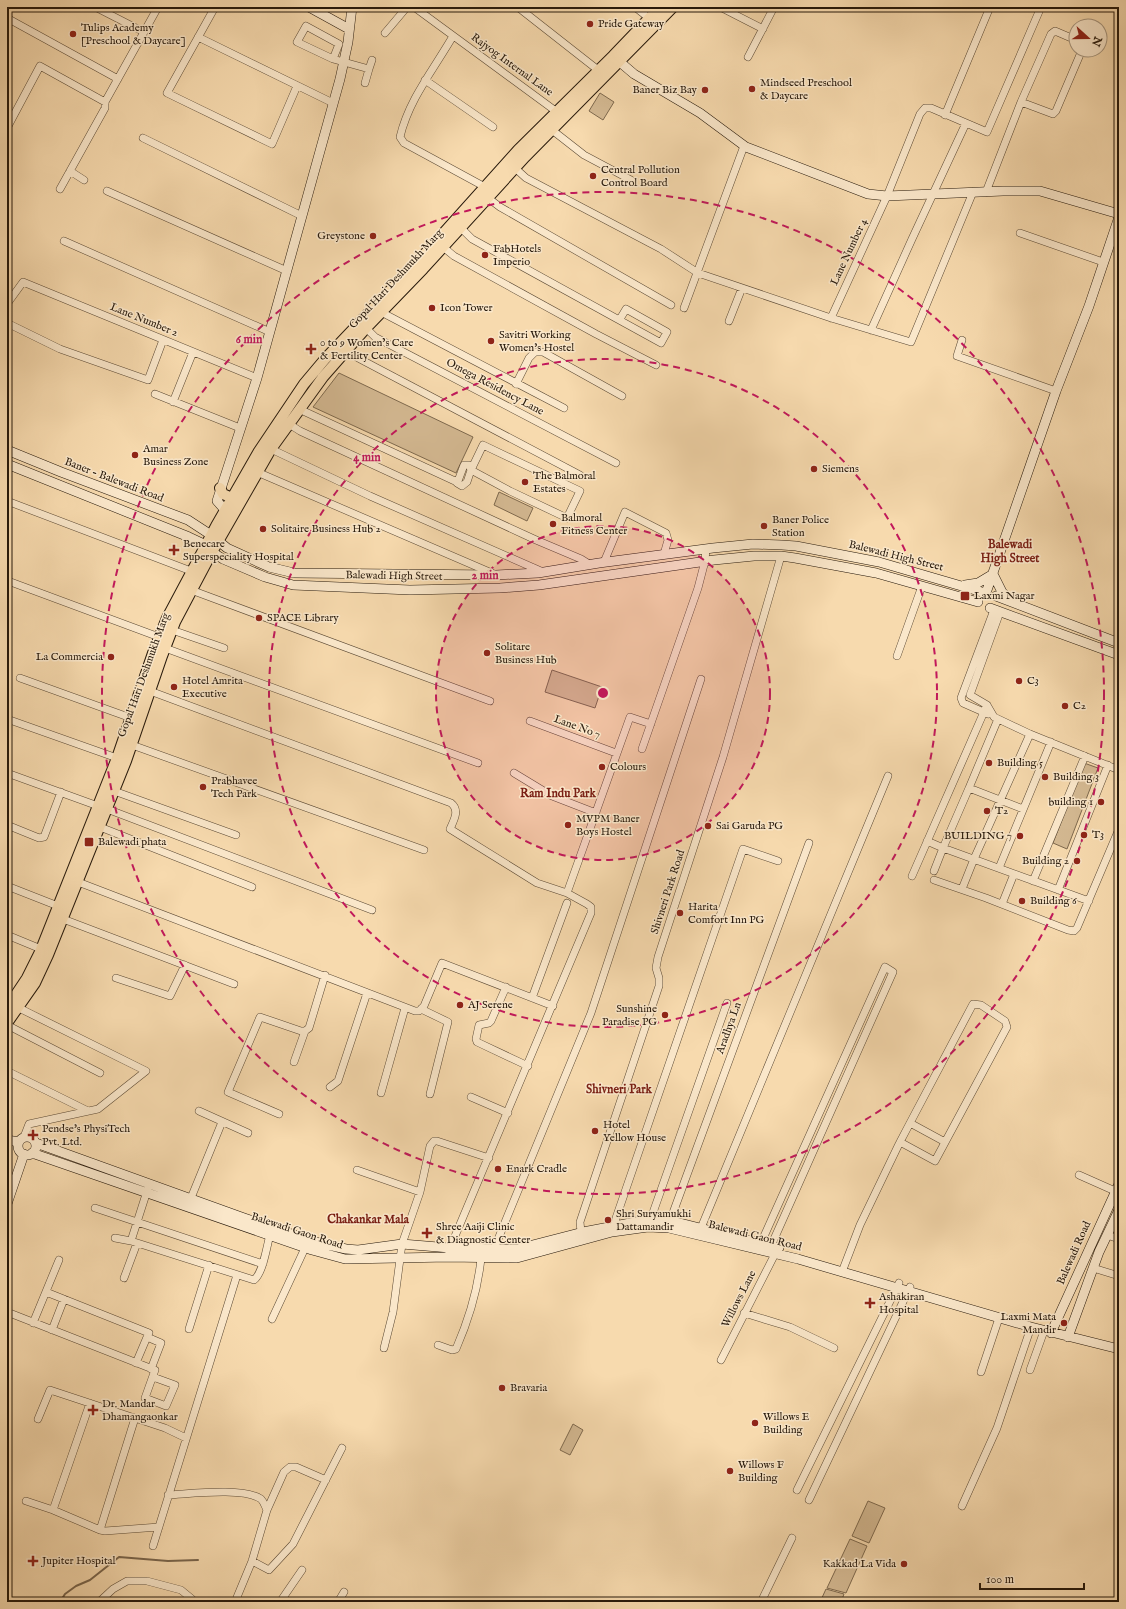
<svg xmlns="http://www.w3.org/2000/svg" width="1126" height="1609" font-family="'IM FELL English',serif">
<rect width="100%" height="100%" fill="#f7daae"/>
<filter id="stains"><feTurbulence type="fractalNoise" baseFrequency=".005" numOctaves="4"/><feColorMatrix values="0 0 0 0 .2 0 0 0 0 .09 0 0 0 0 .02 0 0 0 .5 -.17"/></filter>
<radialGradient id="worn" r=".72"><stop offset=".6" stop-color="#630" stop-opacity="0"/><stop offset="1" stop-color="#630" stop-opacity=".3"/></radialGradient>
<path fill="#d4b992" stroke="#7e694e" d="M600,93L614,102L603,120L589,111Z
M339,373L473,437L456,473L313,407Z
M499,492L533,508L527,521L494,505Z
M552,670L602,687L595,708L545,692Z
M1084,763L1098,768L1067,849L1053,843Z
M573,1424L583,1430L570,1455L560,1450Z
M868,1501L885,1508L869,1543L852,1536Z
M850,1539L867,1546L846,1593L827,1588Z
M826,1589L844,1594L841,1602H820Z"/>
<g fill="none" stroke-linecap="round" stroke-linejoin="round">
<path stroke="#79654c" stroke-width="2" d="M60,1602L65,1594L76,1586L90,1580L119,1557L168,1561L198,1560"/>
<defs>
<path id="street" d="M95,7L144,32
M215,7L167,93L272,144L297,86
M414,7L557,112
M520,7L519,8L598,70
M635,7L649,18
M720,7L763,29
M7,18L118,79
M385,33L407,7
M453,36C434,69 409,99 400,137L404,143L485,187
M198,37L333,103
M748,57L773,9
M333,59L339,44L306,26L297,42L333,59L369,69L365,83
M369,69L372,60
M425,80L493,127
M1021,102L1053,114L1056,111L1082,50
M945,115L990,7
M7,128L40,66L105,102
M552,130L584,155L631,180
M143,138L302,216
M515,168L526,178L661,249L698,273L831,318L911,342L973,192
M70,171L84,180
M60,189L105,108V102L158,7
M107,191L287,271
M986,192L1021,102L1051,34L1055,31L1076,40
M488,198L500,207L671,305
M461,228L472,239L661,343L667,332L626,309L620,319
M1020,233L1103,262
M64,241L270,332
M443,247L454,256L596,334L656,365
M7,304L23,282L257,378
M684,308L744,146
M381,312L564,408
M831,318L887,196L920,114L925,108H931L987,132L1041,7
M729,321L742,288
M7,323L60,349L148,380L163,340
M366,328L375,337L616,463
M871,330L912,239L966,123
M962,340L957,356L1056,391
M347,349L358,358L580,475
M516,384L529,358L535,352H543L622,396
M155,394L240,428
M173,402L193,352
M299,409L457,482
M289,424L300,431L536,540L581,559L589,564
M483,445L580,491L567,518L510,491L471,470Z
M271,449L370,496L543,572
M464,465H469L471,470L467,482L462,486L457,483L458,481Z
M257,472L494,574
M7,501L191,571
M604,562L625,512L666,533L668,540L664,554
M8,581L159,637
M191,590L490,701
M1000,612L970,695L987,705L994,717L1030,734L1119,770
M172,630L224,648
M165,648L478,763
M897,656L922,586
M20,678L131,718
M150,691L451,803C460,810 454,820 450,829L537,883L567,893L587,904L591,907V913L450,1248L449,1252
M988,714L963,703L961,698L994,610
M7,719L117,758
M998,719L969,788L1023,809
M530,721L616,753
M132,745L424,850
M642,749L698,588L705,561L706,549
M7,773L98,806
M514,773L552,796L596,813
M969,788L943,848L1089,901
M114,791L236,835
M107,809L372,910
M7,825L39,838L44,837L61,792
M100,827L252,887
M927,841L943,848L934,871
M999,868L1051,742
M912,876L987,705
M934,880L986,898L1068,930L1074,931L1077,928L1119,829
M1033,881L1085,756
M78,882L415,1011H419L424,1006L442,963L553,1006
M7,886L58,906
M962,889L974,859L1030,734
M1058,890L1108,765
M567,893L630,717L651,724
M1002,904L1014,874
M63,919L234,984
M7,935L41,949
M116,978L170,996L185,965
M506,987L491,1021L489,1023L479,1025L476,1039L477,1042L528,1066
M532,998L567,903
M19,1008L146,1071L98,1109L29,1124L24,1137
M421,1009L448,1022L430,1094
M7,1025L100,1073
M294,1062L305,1031
M7,1071L88,1111
M330,1087L338,1081L367,993
M381,1093L405,1008
M471,1097L508,1113
M199,1111L248,1133
M279,1114L228,1092L260,1017L301,1031H305L309,1028L325,975
M910,1123L945,1142
M357,1170L420,1192
M1079,1175L1115,1191
M191,1198L222,1122
M95,1208L263,1264
M670,1221L809,843
M649,1224L727,1003
M615,1226L616,1218L743,849L778,861
M701,1228L888,776
M581,1232L580,1222L659,986V978L656,968L658,957L723,757L781,556
M1107,1235L1119,1239
M115,1238L131,1241L254,1280C264,1272 267,1243 271,1231
M131,1241L148,1188
M761,1243L885,967L893,972L771,1246
M494,1249L591,1013L701,679
M1093,1268L1119,1276
M842,1272L860,1225L898,1146L900,1142L910,1123L973,1004L981,1005L1005,1021L1007,1027L935,1161L900,1142
M124,1278L137,1243
M46,1292L149,1333
M7,1312L155,1370L145,1398L166,1406L175,1385L153,1377
M744,1313L790,1327L834,1348
M272,1319L305,1248
M33,1323L59,1260
M189,1329L209,1265
M52,1330L64,1299
M438,1345L452,1350L456,1349C469,1319 478,1290 481,1258
M384,1348L393,1312L402,1244L420,1192L430,1146L434,1141H437L489,1158
M721,1360L777,1250
M136,1363L147,1337L161,1343L151,1369
M1030,1370L1044,1331
M981,1372L999,1318
M38,1419L50,1390L165,1428L186,1438
M797,1490L899,1283
M168,1495C190,1494 243,1487 261,1499C264,1502 265,1506 267,1510L252,1561L235,1602
M809,1500L910,1287
M26,1501L53,1510L100,1530L105,1531L159,1527
M962,1506L997,1428L1031,1327
M53,1510L90,1403
M267,1510L284,1472L290,1467H296L326,1480
M100,1530L135,1418
M153,1546L237,1275
M252,1561L269,1570L293,1544L342,1448
M99,1602L113,1589L127,1581H147L181,1590L192,1599V1602
M280,1602L302,1570
M338,1602L344,1592
M761,1602L792,1538"/>
<path id="secondary" d="M309,7L349,29
M614,57L634,74L700,113L746,147L868,194L887,196L1003,191H1040L1119,214
M7,450L61,472L188,520L211,535L227,548L269,567L294,573L496,575L538,573L599,563L713,548L753,544L782,545L796,546L879,562L982,592
M7,464L189,537L206,545L212,552L223,559L265,577L293,585L410,590L500,588L539,585L714,560L754,556H781L795,558L876,573L978,602
M225,510L217,501L257,378L340,79L348,42L352,7
M993,574L1002,592L1011,601
M965,585L978,583L993,574
M987,590L1056,391L1089,306L1119,217
M996,596L1119,643
M990,608L1119,655
M18 1146a9 9 0 1 1 18 0a9 9 0 1 1-18 0Z
M7,1140L19,1142
M36,1143L244,1218L315,1242L346,1249L358,1250L402,1244L450,1248L517,1249L583,1232L646,1220L672,1221L779,1248
M32,1153L312,1250L345,1259L449,1257L517,1258L612,1232L648,1227L669,1228L798,1259L1031,1327L1119,1349
M7,1204L24,1154
M1051,1333L1119,1184
M1068,1337L1099,1252L1119,1210"/>
<path id="primary" d="M220,488L223,494L232,498
M7,1008L27,978L40,952L117,758L153,653L167,618L216,526L259,451L304,384L325,359L422,257L518,150L613,56L660,7
M7,1023L35,983L48,955L126,761L162,656L175,622L212,552L271,449L323,377L366,328L423,269L525,157L673,7"/>
</defs>
<use href="#street" stroke="#5b4934" stroke-width="8"/>
<use href="#secondary" stroke="#27190b" stroke-width="10"/>
<use href="#primary" stroke="#27190b" stroke-width="12"/>
<use href="#street" stroke="#fae7ca" stroke-width="7"/>
<use href="#secondary" stroke="#fae7ca" stroke-width="9"/>
<use href="#primary" stroke="#f7daae" stroke-width="10"/>
</g>
<circle cx="603" cy="693" r="167" fill="#c2185b" fill-opacity=".12"/>
<g fill="none" stroke="#c2185b" stroke-width="2" stroke-dasharray="7 5">
<circle cx="603" cy="693" r="167"/>
<circle cx="603" cy="693" r="334"/>
<circle cx="603" cy="693" r="501"/>
</g>
<g fill="#8f2418" stroke="#fae7ca" stroke-width="1.5">
<circle cx="590" cy="24" r="4"/>
<circle cx="73" cy="34" r="4"/>
<circle cx="752" cy="89" r="4"/>
<circle cx="705" cy="90" r="4"/>
<circle cx="593" cy="176" r="4"/>
<circle cx="373" cy="236" r="4"/>
<circle cx="485" cy="255" r="4"/>
<circle cx="432" cy="308" r="4"/>
<circle cx="491" cy="341" r="4"/>
<path d="M309 343h4v4h4v4h-4v4h-4v-4h-4v-4h4z"/>
<circle cx="135" cy="455" r="4"/>
<circle cx="814" cy="469" r="4"/>
<circle cx="525" cy="482" r="4"/>
<circle cx="553" cy="524" r="4"/>
<circle cx="764" cy="526" r="4"/>
<circle cx="263" cy="529" r="4"/>
<path d="M172 544h4v4h4v4h-4v4h-4v-4h-4v-4h4z"/>
<rect x="960" y="591" width="10" height="10" rx="2"/>
<circle cx="259" cy="618" r="4"/>
<circle cx="487" cy="653" r="4"/>
<circle cx="111" cy="657" r="4"/>
<circle cx="1019" cy="681" r="4"/>
<circle cx="174" cy="687" r="4"/>
<circle cx="1065" cy="706" r="4"/>
<circle cx="989" cy="763" r="4"/>
<circle cx="602" cy="767" r="4"/>
<circle cx="1045" cy="777" r="4"/>
<circle cx="203" cy="787" r="4"/>
<circle cx="1101" cy="802" r="4"/>
<circle cx="987" cy="811" r="4"/>
<circle cx="568" cy="825" r="4"/>
<circle cx="708" cy="826" r="4"/>
<circle cx="1084" cy="835" r="4"/>
<circle cx="1020" cy="836" r="4"/>
<rect x="84" y="837" width="10" height="10" rx="2"/>
<circle cx="1077" cy="861" r="4"/>
<circle cx="1022" cy="901" r="4"/>
<circle cx="680" cy="913" r="4"/>
<circle cx="460" cy="1005" r="4"/>
<circle cx="665" cy="1015" r="4"/>
<circle cx="595" cy="1131" r="4"/>
<path d="M31 1129h4v4h4v4h-4v4h-4v-4h-4v-4h4z"/>
<circle cx="498" cy="1169" r="4"/>
<circle cx="608" cy="1220" r="4"/>
<path d="M425 1227h4v4h4v4h-4v4h-4v-4h-4v-4h4z"/>
<path d="M868 1297h4v4h4v4h-4v4h-4v-4h-4v-4h4z"/>
<circle cx="1064" cy="1323" r="4"/>
<circle cx="502" cy="1388" r="4"/>
<path d="M91 1404h4v4h4v4h-4v4h-4v-4h-4v-4h4z"/>
<circle cx="755" cy="1423" r="4"/>
<circle cx="730" cy="1471" r="4"/>
<path d="M31 1555h4v4h4v4h-4v4h-4v-4h-4v-4h4z"/>
<circle cx="904" cy="1564" r="4"/>
</g>
<g text-anchor="middle" dominant-baseline="central" stroke-width="3" stroke-linejoin="round" paint-order="stroke">
<g font-size="11" fill="#27190b" stroke="#fae7ca" text-anchor="start">
<text x="598" y="24">Pride Gateway</text>
<text x="81" y="28">Tulips Academy<tspan x="81" dy="13">[Preschool &amp; Daycare]</tspan></text>
<text x="760" y="83">Mindseed Preschool<tspan x="760" dy="13">&amp; Daycare</tspan></text>
<text x="697" y="90" text-anchor="end">Baner Biz Bay</text>
<text x="601" y="170">Central Pollution<tspan x="601" dy="13">Control Board</tspan></text>
<text x="365" y="236" text-anchor="end">Greystone</text>
<text x="493" y="249">FabHotels<tspan x="493" dy="13">Imperio</tspan></text>
<text x="440" y="308">Icon Tower</text>
<text x="499" y="335">Savitri Working<tspan x="499" dy="13">Women's Hostel</tspan></text>
<text x="320" y="343">0 to 9 Women’s Care<tspan x="320" dy="13">&amp; Fertility Center</tspan></text>
<text x="143" y="449">Amar<tspan x="143" dy="13">Business Zone</tspan></text>
<text x="822" y="469">Siemens</text>
<text x="533" y="476">The Balmoral<tspan x="533" dy="13">Estates</tspan></text>
<text x="561" y="518">Balmoral<tspan x="561" dy="13">Fitness Center</tspan></text>
<text x="772" y="520">Baner Police<tspan x="772" dy="13">Station</tspan></text>
<text x="271" y="529">Solitaire Business Hub 2</text>
<text x="183" y="544">Benecare<tspan x="183" dy="13">Superspeciality Hospital</tspan></text>
<text x="974" y="596">Laxmi Nagar</text>
<text x="267" y="618">SPACE Library</text>
<text x="495" y="647">Solitare<tspan x="495" dy="13">Business Hub</tspan></text>
<text x="103" y="657" text-anchor="end">La Commercia</text>
<text x="182" y="681">Hotel Amrita<tspan x="182" dy="13">Executive</tspan></text>
<text x="1027" y="681">C3</text>
<text x="1073" y="706">C2</text>
<text x="997" y="763">Building 5</text>
<text x="610" y="767">Colours</text>
<text x="1053" y="777">Building 3</text>
<text x="211" y="781">Prabhavee<tspan x="211" dy="13">Tech Park</tspan></text>
<text x="1093" y="802" text-anchor="end">building 1</text>
<text x="995" y="811">T2</text>
<text x="576" y="819">MVPM Baner<tspan x="576" dy="13">Boys Hostel</tspan></text>
<text x="716" y="826">Sai Garuda PG</text>
<text x="1092" y="835">T3</text>
<text x="1012" y="836" text-anchor="end">BUILDING 7</text>
<text x="98" y="842">Balewadi phata</text>
<text x="1069" y="861" text-anchor="end">Building 2</text>
<text x="1030" y="901">Building 6</text>
<text x="688" y="907">Harita<tspan x="688" dy="13">Comfort Inn PG</tspan></text>
<text x="468" y="1005">AJ Serene</text>
<text x="657" y="1009" text-anchor="end">Sunshine<tspan x="657" dy="13">Paradise PG</tspan></text>
<text x="603" y="1125">Hotel<tspan x="603" dy="13">Yellow House</tspan></text>
<text x="42" y="1129">Pendse's PhysiTech<tspan x="42" dy="13">Pvt. Ltd.</tspan></text>
<text x="506" y="1169">Enark Cradle</text>
<text x="616" y="1214">Shri Suryamukhi<tspan x="616" dy="13">Dattamandir</tspan></text>
<text x="436" y="1227">Shree Aaiji Clinic<tspan x="436" dy="13">&amp; Diagnostic Center</tspan></text>
<text x="879" y="1297">Ashakiran<tspan x="879" dy="13">Hospital</tspan></text>
<text x="1056" y="1317" text-anchor="end">Laxmi Mata<tspan x="1056" dy="13">Mandir</tspan></text>
<text x="510" y="1388">Bravaria</text>
<text x="102" y="1404">Dr. Mandar<tspan x="102" dy="13">Dhamangaonkar</tspan></text>
<text x="763" y="1417">Willows E<tspan x="763" dy="13">Building</tspan></text>
<text x="738" y="1465">Willows F<tspan x="738" dy="13">Building</tspan></text>
<text x="42" y="1561">Jupiter Hospital</text>
<text x="896" y="1564" text-anchor="end">Kakkad La Vida</text>
</g>
<g font-size="11" fill="#27190b" stroke="#fae7ca">
<text transform="translate(512 65) rotate(36)">Rajyog Internal Lane</text>
<text transform="translate(849 252) rotate(-65)">Lane Number 4</text>
<text transform="translate(396 279) rotate(-47)">Gopal Hari Deshmukh Marg</text>
<text transform="translate(144 320) rotate(22)">Lane Number 2</text>
<text transform="translate(495 387) rotate(28)">Omega Residency Lane</text>
<text transform="translate(114 480) rotate(21)">Baner - Balewadi Road</text>
<text transform="translate(896 556) rotate(14)">Balewadi High Street</text>
<text transform="translate(394 576) rotate(1)">Balewadi High Street</text>
<text transform="translate(144 675) rotate(-70)">Gopal Hari Deshmukh Marg</text>
<text transform="translate(577 727) rotate(20)">Lane No 7</text>
<text transform="translate(668 892) rotate(-72)">Shivneri Park Road</text>
<text transform="translate(729 1028) rotate(-70)">Aradhya Ln</text>
<text transform="translate(297 1231) rotate(18)">Balewadi Gaon Road</text>
<text transform="translate(755 1236) rotate(14)">Balewadi Gaon Road</text>
<text transform="translate(1074 1253) rotate(-66)">Balewadi Road</text>
<text transform="translate(739 1299) rotate(-63)">Willows Lane</text>
</g>
<g font-size="12" font-weight="bold" fill="#7a1f14" stroke="#fae7ca">
<text x="1010" y="544">Balewadi<tspan x="1010" dy="14">High Street</tspan></text>
<text x="558" y="793">Ram Indu Park</text>
<text x="619" y="1089">Shivneri Park</text>
<text x="368" y="1219">Chakankar Mala</text>
</g>
</g>
<circle cx="603" cy="693" r="6" fill="#c2185b" stroke="#fae7ca" stroke-width="2"/>
<g font-size="12" text-anchor="middle" font-weight="bold" fill="#c2185b" stroke="#fae7ca" stroke-width="3" stroke-linejoin="round" paint-order="stroke">
<text x="249" y="343">6 min</text>
<text x="367" y="461">4 min</text>
<text x="485" y="579">2 min</text>
</g>
<rect width="1126" height="1609" fill="none" stroke="#f7daae" stroke-width="24"/>
<rect x="8" y="8" width="1110" height="1593" fill="none" stroke="#27190b" stroke-width="2"/>
<rect x="12" y="12" width="1102" height="1585" fill="none" stroke="#27190b"/>
<g transform="translate(1088 38) rotate(111)"><circle r="19" fill="#fae7ca" stroke="#a6957e"/>
<path d="M0-3L7 15L0 10L-7 15Z" fill="#8f2418"/>
<text y="-6" font-size="11" font-weight="bold" text-anchor="middle" fill="#27190b">N</text>
</g>
<path d="M980 1583v6h104v-6" fill="none" stroke="#27190b" stroke-width="2"/>
<text x="986" y="1583" font-size="12" fill="#27190b" stroke="#fae7ca" stroke-width="3" paint-order="stroke">100 m</text>
<rect width="100%" height="100%" filter="url(#stains)"/>
<rect width="100%" height="100%" fill="url(#worn)"/>
</svg>
